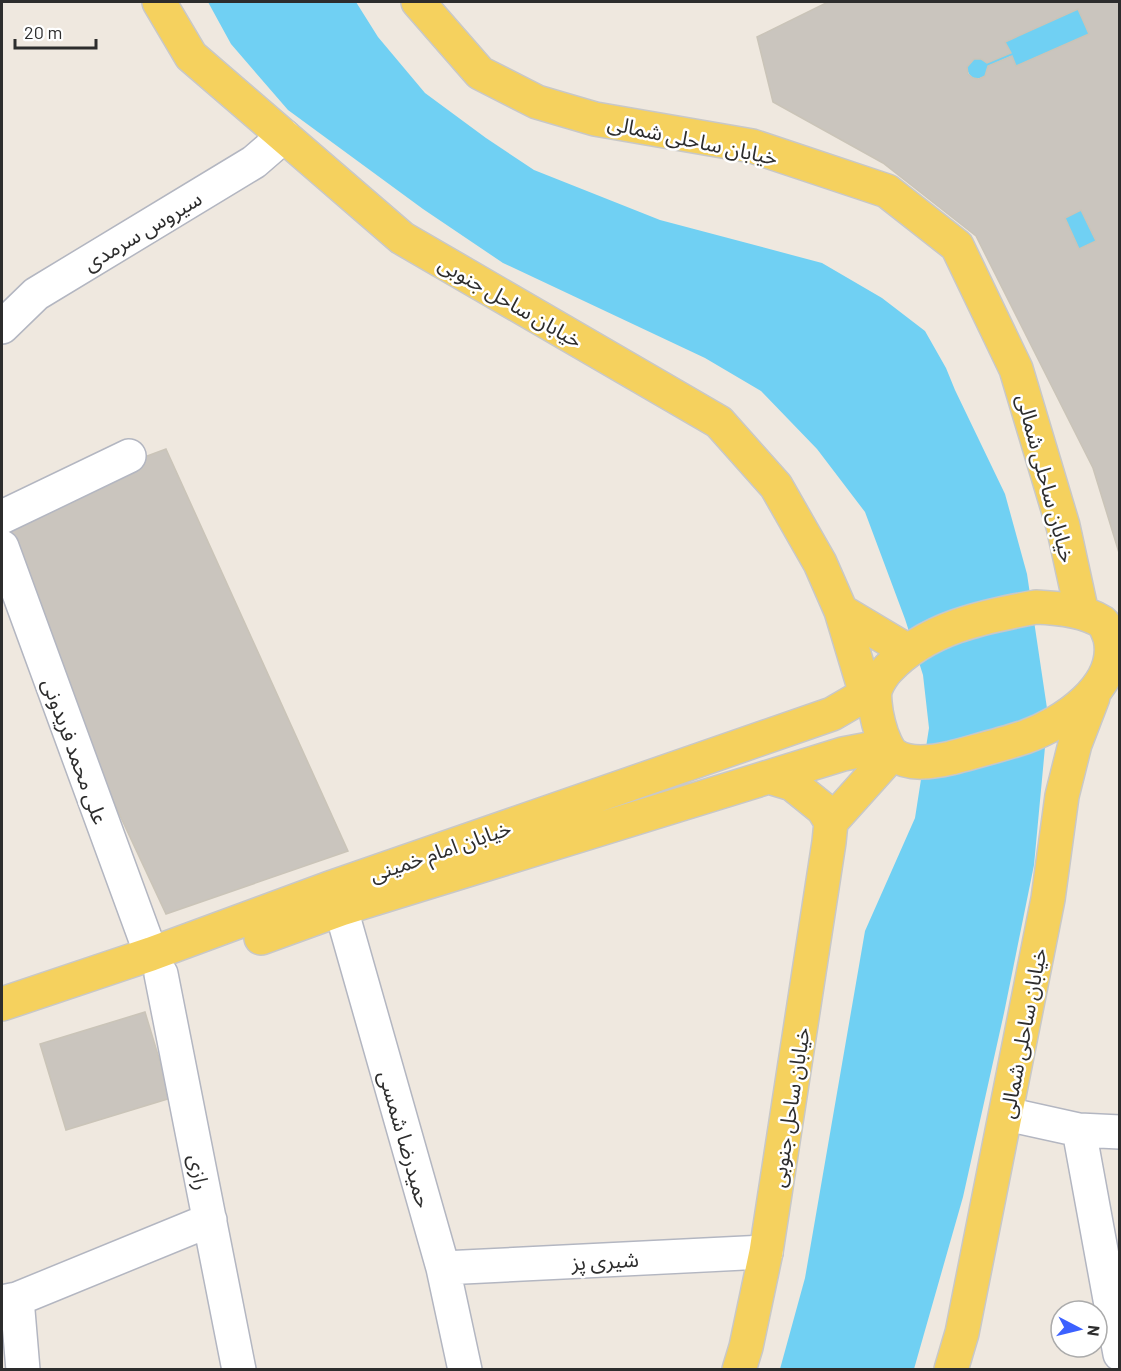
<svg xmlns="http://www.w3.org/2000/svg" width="1121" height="1371" font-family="Barlow,'Noto Sans Arabic',sans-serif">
<rect width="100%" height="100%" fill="#efe8df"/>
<path fill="#70d0f3" d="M208,2H356L378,37L425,93L486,138L534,170L660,220L822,263L882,298L925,331L946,368L955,390L1005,494L1027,574L1048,715L1034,865L1004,1013L963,1197L914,1369H780L805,1278L865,931L915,818L929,728L923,675L905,619L865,512L817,449L761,391L705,358L503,263L423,209L288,110L231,44Z
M1078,9L1089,34L1016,66L1011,56L988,66L985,76C976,81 968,78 967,67L974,59H981L987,63L1010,53L1005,42Z
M1081,210L1096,241L1079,249L1065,218Z"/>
<path fill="#cac5be" stroke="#cac4b8" stroke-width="1.5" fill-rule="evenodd" d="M828,2H1120V556L1093,468L976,236L883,163L773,102L757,37ZM1078,9L1089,34L1016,66L1012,56L988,66L985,76L979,79L973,78L968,74L967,67L974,59H981L987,63L1011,53L1005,42ZM1081,210L1096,241L1079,249L1065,218Z
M166,449L348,851L166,914L2,563V510Z
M145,1012L171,1098L66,1130L40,1044Z"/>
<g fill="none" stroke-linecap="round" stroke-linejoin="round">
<defs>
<path id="minor" d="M2,327L36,294L254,162L284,136
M2,517L129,456
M2,547L151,954
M341,909L443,1268L465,1370
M161,974L239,1370
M1006,1114L1079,1130L1120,1132
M1079,1130L1120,1354
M443,1268L766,1252
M17,1299L23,1370
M2,1302L17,1299L210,1220"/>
<path id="major" d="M159,2L191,56L402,238L719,422L776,486L820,563L841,611L866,694
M418,2L480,73L537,102L595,119L752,146L887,191L957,246L1016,369L1063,526L1082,613
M1036,607C1057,608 1084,610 1102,622C1106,625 1108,633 1110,638C1121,686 1062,724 1025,737C1001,745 976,751 951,758C933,762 910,766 894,755C882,747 871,701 876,688C878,682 884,673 888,669C928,627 983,617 1036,607Z
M841,611L908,651
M769,777L792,784L823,809L831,822
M261,938L341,909L843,754L885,746
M2,1004L151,954L330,888L832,714L875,689
M739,1370L746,1347L766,1252L829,842L831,822L892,754
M951,1370L962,1333L1048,899L1062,796L1075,744L1093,697"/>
</defs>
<use href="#minor" stroke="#b3b6c1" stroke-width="36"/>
<use href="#major" stroke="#c8c8c8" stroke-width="36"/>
<use href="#minor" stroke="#fff" stroke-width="33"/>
<use href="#major" stroke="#f5d15e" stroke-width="33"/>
</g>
<g text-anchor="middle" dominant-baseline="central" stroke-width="5" stroke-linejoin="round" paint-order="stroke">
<g font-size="21" fill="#2d2d2d" stroke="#fff">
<text transform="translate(693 139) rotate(12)">خیابان ساحلی شمالی</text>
<text transform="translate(142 230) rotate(-31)">سیروس سرمدی</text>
<text transform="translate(511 301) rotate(30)">خیابان ساحل جنوبی</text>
<text transform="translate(1047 478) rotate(75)">خیابان ساحلی شمالی</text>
<text transform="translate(76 751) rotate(70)">علی محمد فریدونی</text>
<text transform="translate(440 850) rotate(-19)">خیابان امام خمینی</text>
<text transform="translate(1022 1033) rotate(-79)">خیابان ساحلی شمالی</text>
<text transform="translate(789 1107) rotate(-81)">خیابان ساحل جنوبی</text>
<text transform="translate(406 1139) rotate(74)">حمیدرضا شمسی</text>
<text transform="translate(200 1172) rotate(79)">رازی</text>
<text transform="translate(605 1260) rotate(-3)">شیری پز</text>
</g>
</g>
<rect width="1121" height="1371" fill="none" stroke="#2d2d2d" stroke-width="6"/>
<g transform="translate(1079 1329) rotate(97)"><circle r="28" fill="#ffffff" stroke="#ababab" stroke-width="1.5"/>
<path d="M0-4.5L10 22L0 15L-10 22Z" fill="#3c61ff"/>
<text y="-9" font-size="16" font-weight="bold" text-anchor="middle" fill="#2d2d2d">N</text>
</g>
<path d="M15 39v9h81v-9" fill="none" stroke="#2d2d2d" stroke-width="3"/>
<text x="24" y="39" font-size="18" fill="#2d2d2d" stroke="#ffffff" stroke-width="4.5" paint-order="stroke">20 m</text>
</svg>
